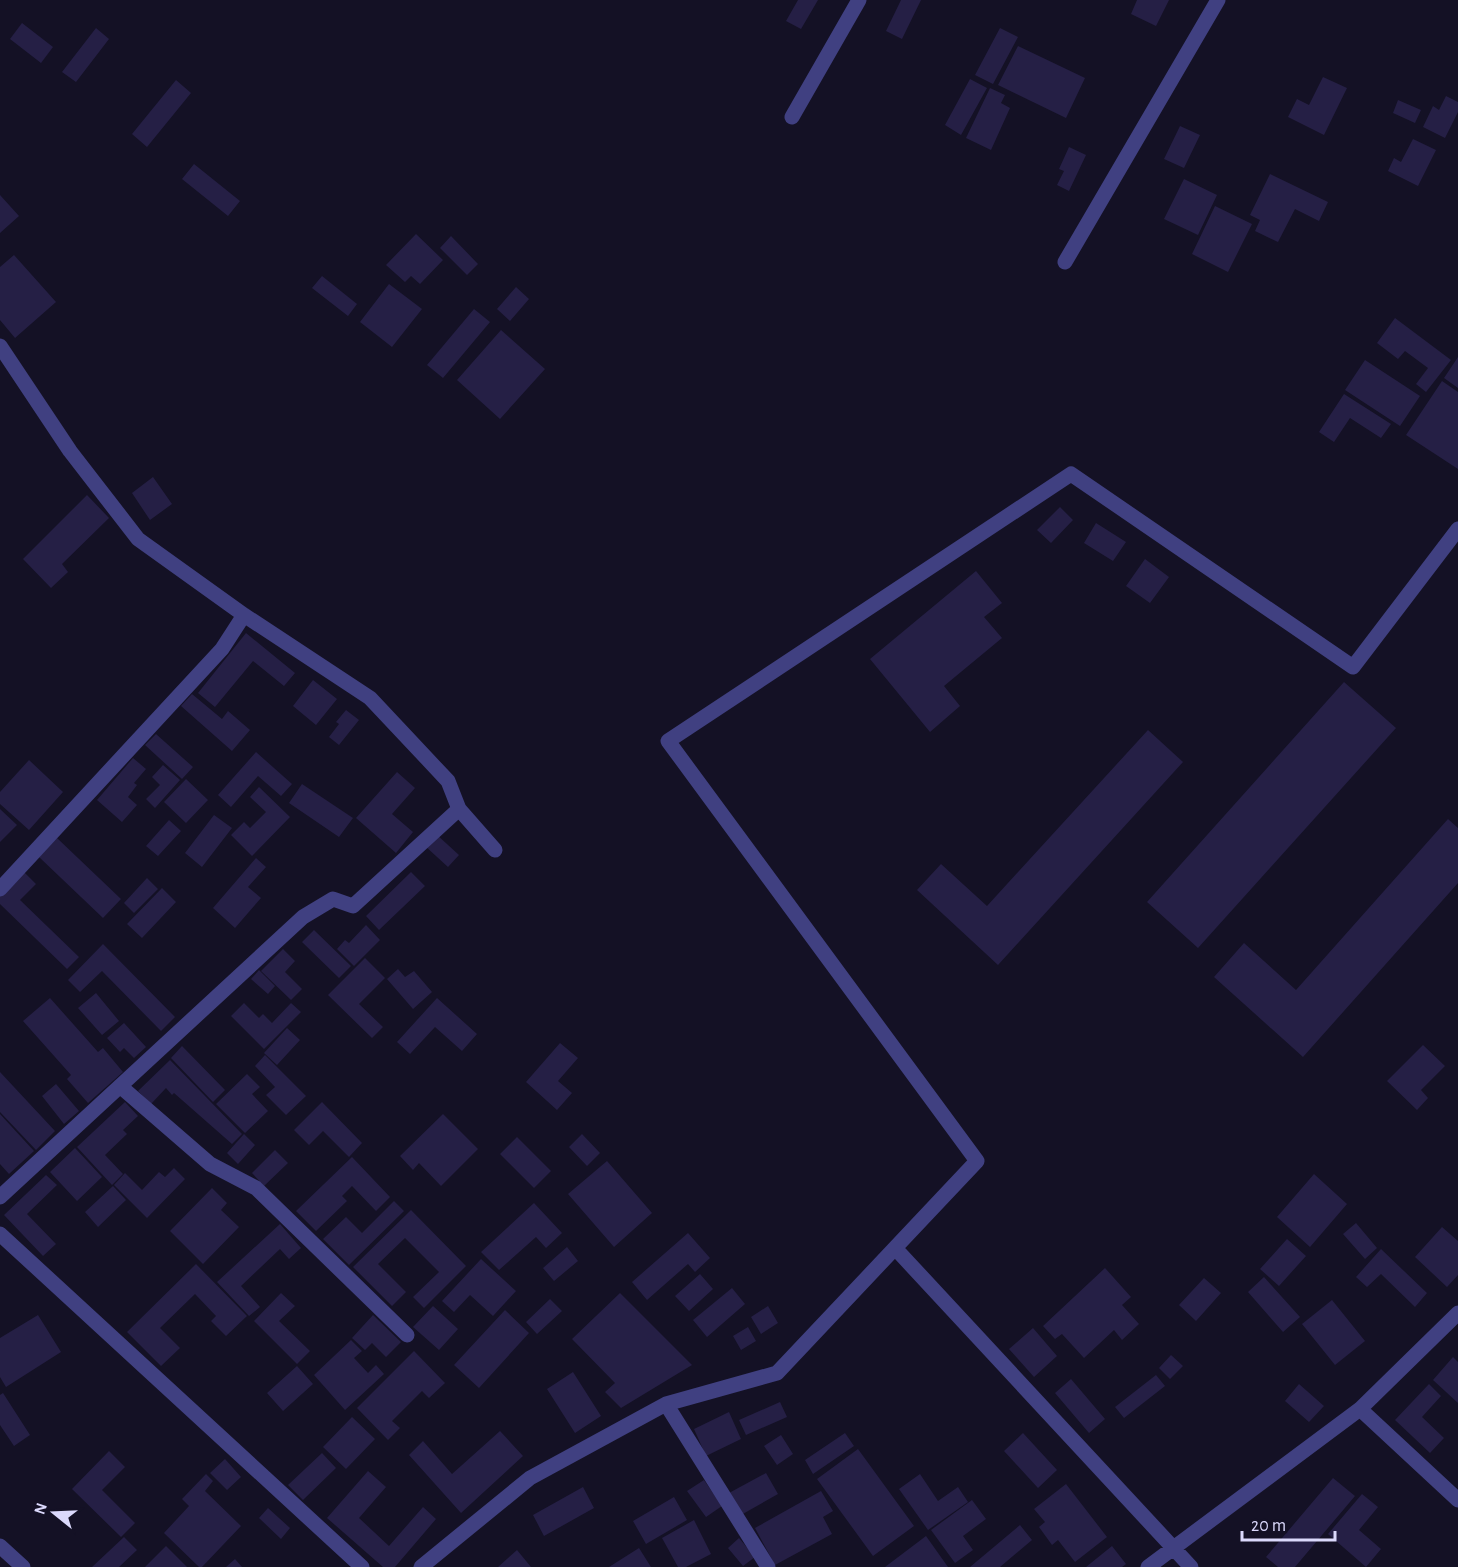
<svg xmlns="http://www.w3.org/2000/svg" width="1458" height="1567" font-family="'Alegreya Sans',sans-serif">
<rect width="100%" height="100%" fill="#141125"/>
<path fill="#251f45" d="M798,0H818L801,29L786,21Z
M901,0H921L902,39L886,31Z
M1137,0H1169L1156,26L1131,14Z
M22,23L53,47L41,63L10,39Z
M96,28L109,39L76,82L62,72Z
M1000,28L1018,37L993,84L975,75Z
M1018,46L1085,78L1066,118L998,85Z
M1323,77L1347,88L1324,135L1288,117L1297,99L1309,105Z
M970,79L987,88L961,135L945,125Z
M176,80L191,93L147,147L132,134Z
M990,88L1005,95L1001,103L1010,108L991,150L966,138Z
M1446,96L1458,102V112L1445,138L1423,127L1433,106L1439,110Z
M1398,100L1421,110L1415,123L1393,113Z
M1180,126L1200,135L1184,168L1164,159Z
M1413,139L1436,150L1418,186L1388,171L1394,158L1401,162Z
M1069,147L1086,155L1069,191L1057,185L1064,171L1059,169Z
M194,164L240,201L228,216L182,179Z
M1270,174L1328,202L1319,221L1295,209L1278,242L1255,231L1260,220L1250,215Z
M1184,179L1217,195L1198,235L1164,219Z
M0,195L19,216L0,233Z
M1215,206L1252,224L1228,272L1192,254Z
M416,234L443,260L420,284L411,276L405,282L386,265Z
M451,236L478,264L467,275L440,248Z
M14,255L56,302L15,338L0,320V267Z
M322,276L357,304L348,316L312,288Z
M389,284L422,309L392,347L360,322Z
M516,287L529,299L510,321L497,309Z
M474,309L490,322L443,378L427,365Z
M1395,318L1451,360L1426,392L1416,384L1428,368L1405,351L1398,359L1377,343Z
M501,330L545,369L500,419L457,380Z
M1458,357V388L1444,378Z
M1365,360L1420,396L1400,426L1345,390Z
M1442,381L1458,392V469L1406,435Z
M1344,394L1391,424L1381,438L1350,418L1334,442L1319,432Z
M153,477L172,504L150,520L132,493Z
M87,495L109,518L62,564L68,572L51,588L23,559Z
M1060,507L1073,520L1051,543L1037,530Z
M1096,523L1126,542L1113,561L1084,543Z
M1145,559L1169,577L1150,603L1126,586Z
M976,571L1002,603L984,617L1002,638L944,686L960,706L930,732L870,659Z
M246,633L295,673L284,686L253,661L215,707L198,693Z
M313,680L337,699L316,725L293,706Z
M1344,682L1396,728L1198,948L1147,902Z
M192,694L222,719L228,711L250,730L232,751L181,706Z
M346,710L359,720L339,745L329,737L339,724L336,722Z
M1148,730L1183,762L998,965L917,890L941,864L987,906Z
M156,734L193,767L182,779L145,745Z
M256,752L292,784L281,796L258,776L231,807L218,795Z
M133,758L146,769L134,783L137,785L128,797L137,805L122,822L97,800Z
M29,760L63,792L29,830L0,804V792Z
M163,765L180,780L155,808L146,799L160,785L152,777Z
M397,772L415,788L392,814L413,832L396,853L356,818Z
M186,779L208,800L186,823L164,802Z
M302,784L353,818L339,837L289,803Z
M259,787L290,817L252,856L231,835L244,822L250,828L266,812L250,797Z
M0,809L17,825L0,842Z
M214,815L232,828L202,867L185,853Z
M1448,819L1458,828V883L1303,1057L1214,977L1244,943L1296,990Z
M169,820L181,831L158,856L146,846Z
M436,834L459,855L448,867L425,846Z
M57,838L121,899L103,918L39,857Z
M256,858L266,867L248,887L261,898L235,928L213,908Z
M24,872L36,884L20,900L79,957L67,969L0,904V896Z
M411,872L425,886L379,930L366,916Z
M147,878L158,889L134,913L124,903Z
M162,888L176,902L142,938L127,924Z
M366,925L380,940L354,966L337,949L345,940L349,943Z
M314,930L351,966L339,978L302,942Z
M103,944L175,1017L161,1031L102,971L80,992L68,980Z
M283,949L295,961L285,972L302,989L291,1000L261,971Z
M365,958L385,978L359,1004L383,1027L372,1038L328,995Z
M398,969L405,977L414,971L432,992L413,1009L387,979Z
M259,970L275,986L268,994L251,979Z
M96,993L119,1021L102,1035L78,1008Z
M50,998L98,1052L103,1048L123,1072L88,1103L67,1079L71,1075L23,1021Z
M437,998L477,1034L462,1051L435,1027L410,1054L397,1042Z
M244,1003L259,1018L263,1014L272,1023L291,1003L301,1012L264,1049L231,1016Z
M124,1023L146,1047L134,1058L124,1048L120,1052L107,1038Z
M287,1028L300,1040L277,1065L264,1053Z
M560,1043L578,1058L558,1081L572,1093L557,1110L526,1082Z
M1423,1045L1445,1066L1421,1090L1428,1098L1417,1110L1387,1081Z
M182,1046L225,1090L213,1102L171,1058Z
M265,1055L306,1096L286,1115L266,1095L275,1087L255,1066Z
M170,1060L242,1134L232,1144L174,1093L172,1095L166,1088L151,1104L138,1091Z
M0,1072L55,1131L36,1150L0,1112Z
M247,1074L260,1087L252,1094L268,1111L245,1133L216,1104Z
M56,1084L79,1111L64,1124L42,1096Z
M125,1102L138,1116L123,1130L127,1134L105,1155L123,1174L112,1185L77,1147Z
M322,1102L362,1143L349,1157L323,1131L309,1145L294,1130Z
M0,1114L34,1151L9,1174L0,1164Z
M443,1114L478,1149L441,1186L419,1163L413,1170L400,1156Z
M244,1134L255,1145L238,1164L227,1153Z
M582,1134L600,1153L587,1166L569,1147Z
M517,1137L551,1171L534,1188L500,1154Z
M75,1148L102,1177L77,1201L50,1172Z
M275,1150L288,1163L264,1186L252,1173Z
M352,1157L390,1197L376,1211L352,1186L342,1196L347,1201L316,1231L296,1211Z
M607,1161L652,1213L614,1247L568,1194Z
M174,1168L185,1179L147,1218L114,1185L125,1173L142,1190L159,1172L165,1177Z
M1314,1174L1347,1204L1310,1247L1277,1217Z
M46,1175L57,1185L27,1214L56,1244L43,1256L4,1215Z
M113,1186L126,1200L98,1227L85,1212Z
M212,1188L227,1203L221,1210L239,1227L203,1264L170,1231Z
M394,1201L404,1211L349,1265L323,1239L346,1217L362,1233Z
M534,1203L562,1233L546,1248L536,1237L499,1270L481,1252Z
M411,1210L466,1266L424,1308L413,1297L439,1272L405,1238L378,1264L406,1292L392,1306L353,1267Z
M1356,1223L1377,1248L1365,1259L1343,1234Z
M280,1224L301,1248L289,1259L280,1249L241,1286L260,1307L249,1316L217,1282Z
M1442,1227L1458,1241V1275L1447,1287L1415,1257Z
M688,1233L710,1258L695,1272L688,1264L647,1300L632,1282Z
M1287,1239L1306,1256L1279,1286L1260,1269Z
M567,1247L578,1261L554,1281L543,1268Z
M1381,1249L1427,1293L1415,1307L1381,1274L1367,1287L1356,1277Z
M481,1259L516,1291L493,1316L470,1295L454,1312L442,1301Z
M196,1264L247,1316L226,1336L211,1321L216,1316L195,1294L160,1328L180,1348L161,1366L127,1332Z
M1105,1268L1131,1297L1122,1305L1139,1324L1122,1340L1114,1330L1084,1358L1062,1334L1055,1339L1043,1326Z
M700,1274L713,1289L689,1311L675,1296Z
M1264,1277L1300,1317L1283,1332L1248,1292Z
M1204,1278L1221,1293L1196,1321L1179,1305Z
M732,1288L745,1304L707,1337L693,1320Z
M281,1293L295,1306L279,1321L310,1351L297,1364L254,1321Z
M620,1293L692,1365L621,1408L605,1392L615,1383L572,1339Z
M550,1299L562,1311L537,1334L526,1322Z
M1332,1300L1365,1341L1335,1365L1302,1324Z
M433,1306L458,1329L439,1350L413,1327Z
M768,1306L778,1323L761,1334L751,1317Z
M505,1310L529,1333L479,1388L454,1365Z
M38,1315L61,1352L6,1387L0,1377V1338Z
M373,1315L401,1342L386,1357L372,1343L365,1350L352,1338Z
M748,1327L756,1341L741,1350L733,1336Z
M1033,1328L1057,1356L1034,1377L1009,1349Z
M351,1340L362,1351L354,1358L368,1373L376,1365L384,1374L345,1410L314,1375Z
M414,1351L445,1383L429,1398L422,1391L392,1421L400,1428L388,1440L357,1408Z
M1171,1355L1183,1366L1170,1379L1159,1368Z
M1453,1357L1458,1362V1403L1433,1380Z
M297,1366L313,1384L283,1411L267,1393Z
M573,1372L601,1416L575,1433L547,1389Z
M1156,1375L1165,1386L1124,1418L1115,1407Z
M1071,1379L1105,1419L1089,1433L1055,1393Z
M1299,1384L1324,1406L1309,1422L1285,1401Z
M1429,1384L1441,1396L1422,1417L1444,1438L1430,1453L1395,1420Z
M3,1393L30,1435L14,1446L0,1425V1395Z
M780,1402L787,1417L746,1435L739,1420Z
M729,1412L741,1439L706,1456L694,1429Z
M352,1417L375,1439L346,1469L323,1447Z
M500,1431L523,1456L461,1513L409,1455L423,1441L452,1474Z
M845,1433L854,1446L813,1474L805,1460Z
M1023,1433L1057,1470L1038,1488L1004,1451Z
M781,1435L793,1454L777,1465L764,1446Z
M858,1449L914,1526L873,1556L817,1479Z
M109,1451L125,1467L102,1490L135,1523L121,1537L72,1489Z
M322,1453L336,1468L303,1500L288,1485Z
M225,1459L241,1477L227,1490L210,1473Z
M368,1471L386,1487L359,1518L389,1546L423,1507L436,1519L395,1567H383L327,1518Z
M766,1473L778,1494L741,1515L729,1493Z
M206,1474L213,1481L205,1491L241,1526L202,1567H199L164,1533L189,1506L182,1499Z
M920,1474L938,1501L958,1487L968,1502L928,1530L899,1489Z
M1333,1478L1355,1496L1295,1567H1278L1266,1557Z
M704,1480L722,1506L706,1517L687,1491Z
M1066,1484L1107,1537L1075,1562L1058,1540L1052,1545L1039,1527L1045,1522L1034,1509Z
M583,1487L594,1508L544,1536L533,1515Z
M821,1491L833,1511L823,1517L832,1534L775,1565L755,1528Z
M1362,1494L1378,1507L1359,1530L1381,1549L1366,1567L1328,1534Z
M674,1497L687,1520L646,1544L633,1521Z
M972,1500L986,1519L963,1536L973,1550L955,1563L931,1530Z
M268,1508L290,1528L281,1539L259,1518Z
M694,1520L711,1554L686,1567H678L662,1538Z
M1020,1525L1032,1540L1000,1567H970Z
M926,1536L948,1567H885Z
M124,1537L137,1550L119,1567H92Z
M739,1538L755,1557L743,1566L728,1548Z
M166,1546L187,1567H145Z
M1112,1546L1126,1564L1122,1567H1086Z
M639,1548L651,1567H609Z
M517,1550L531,1567H498Z
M235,1559L242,1567H226Z"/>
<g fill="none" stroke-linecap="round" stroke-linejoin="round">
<path stroke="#404081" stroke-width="15" d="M792,117L859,0
M1065,262L1218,0
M0,346L70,451L138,539L244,615L370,698L448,781L459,809L495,850
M0,889L222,649L244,615
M120,1086L210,1164L256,1188L407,1335
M0,1197L303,917L333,899L353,906L459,809
M0,1234L362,1567
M895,1248L1191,1567
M666,1404L768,1567
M1360,1409L1458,1500
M0,1546L23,1567
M421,1567L530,1478L666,1404L777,1373L977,1161L668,741L1071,474L1353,667L1458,529
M1148,1567L1360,1409L1458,1313"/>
</g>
<g transform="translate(54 1513) rotate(288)" stroke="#141125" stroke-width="4.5" paint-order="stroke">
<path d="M0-4.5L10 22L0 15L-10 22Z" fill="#dbd9fc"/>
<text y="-9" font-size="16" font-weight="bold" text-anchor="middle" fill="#dbd9fc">N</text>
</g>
<path d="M1242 1531v9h93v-9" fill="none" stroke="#dbd9fc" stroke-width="3"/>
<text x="1251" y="1531" font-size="18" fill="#dbd9fc" stroke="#141125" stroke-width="4.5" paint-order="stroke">20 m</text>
</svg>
